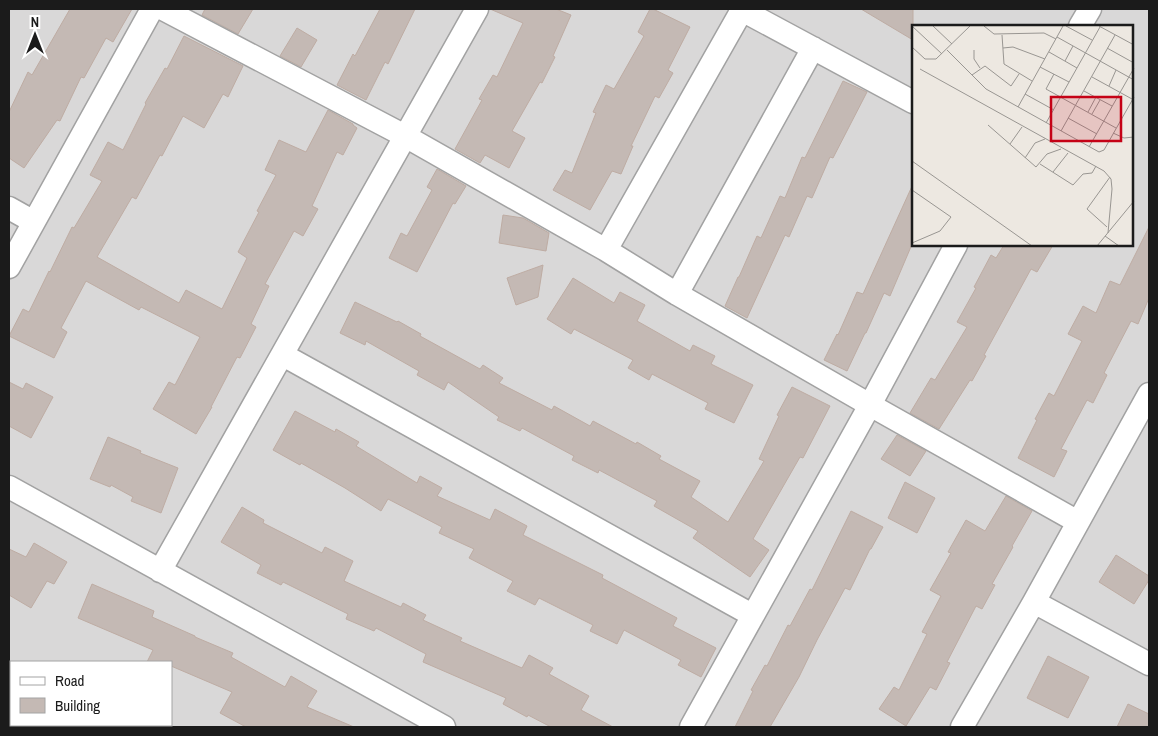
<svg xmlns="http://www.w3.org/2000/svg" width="1158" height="736" font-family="'Archivo Narrow',sans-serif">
<rect width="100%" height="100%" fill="#ede8e1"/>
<path fill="#d9d8d8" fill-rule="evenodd" d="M9,9H1149V727H56L52,725H171V662H11V699L9,697ZM913,26H1132V245H913Z"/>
<path fill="#c4b9b4" stroke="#beaca3" d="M70,9H132L113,42L106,38L84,78L81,77L60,121L57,120L24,168L9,158V112L28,72L32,75Z
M205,9H253L238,34L202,15Z
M380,9H415L388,64L385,62L366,100L337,85L353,54L355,56Z
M490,9H556L571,15L553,56L555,57L542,83L540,82L512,131L525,138L509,168L485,155L480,163L455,149L482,100L479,99L493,75L497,77L523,23Z
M650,9H653L690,27L668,70L673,73L659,98L655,96L631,146H633L621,174L612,171L590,210L553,190L565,170L572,173L596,113L593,112L606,85L614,89L644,36L638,32Z
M861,9H913V40Z
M297,28L317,40L301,67L280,56Z
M184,36L243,66L228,97L223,94L204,128L183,116L162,156L160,155L136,199L132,197L97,257L179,303L186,290L222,309L247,258L238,252L259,212L257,211L276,175L265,170L279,140L306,152L328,110L353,124V125L357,128L343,155L337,152L312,206L318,209L303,236L294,231L265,284L269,286L251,324L256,327L240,358L237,357L211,407H212L196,434L153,409L169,382L175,385L200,337L141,307L139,310L86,281L61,328L67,332L54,358L9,336L23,309L29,312L49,271L50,272L72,227L74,228L102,181L90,175L108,142L123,150L146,104L145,103L165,68L167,69Z
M843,81L867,92L833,158L830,157L812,198L807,196L789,237L785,235L747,318L725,306L738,277H739L757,236L761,238L780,196L785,198L802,157L805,158Z
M437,169L466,186L455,204L453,203L417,272L389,258L401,233L407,236L432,190L427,187Z
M913,184V242L890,296L884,293L866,333H865L847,371L824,360L837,334L838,335L857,292L863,294Z
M503,215L523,218L549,233L546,251L499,243Z
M1149,227V298L1138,324L1131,321L1104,373L1107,375L1093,403L1087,400L1061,449L1067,451L1054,477L1018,458L1037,420L1035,419L1049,393L1054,396L1082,341L1068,334L1083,306L1096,313L1110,281L1120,285Z
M1004,245H1053L1037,272L1031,269L984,355L986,356L972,381L970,380L939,429L910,413L931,378L935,380L967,327L957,322L976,288L974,287L991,255L996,258Z
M543,265L538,297L516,305L507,278Z
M573,278L614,303L620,292L645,305L637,321L690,351L693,345L715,356L711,364L753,385L734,423L705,409L708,403L652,374L649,380L628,368L633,360L574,329L571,334L547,319Z
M355,302L397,322L398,321L421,334L420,336L480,369L483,365L503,378L499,383L552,410L554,406L590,426L593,421L636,444L637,442L661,456L659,459L700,481L691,497L728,522L764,461L759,459L779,416L777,415L792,387L830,406L803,458L800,457L753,539L769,550L750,577L693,538L698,531L654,506L657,501L599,470L598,473L572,460L574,456L522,428L520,431L497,420L499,417L448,382L444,390L417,375L419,371L366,341L365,345L340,333Z
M9,382L23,389L26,383L53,397L31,438L9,426Z
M295,411L335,432L336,429L359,442L356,446L417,483L420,476L442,488L437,496L490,520L495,509L527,526L523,535L603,575L602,578L677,618L673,626L716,648L701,677L678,665L681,660L624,630L617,644L590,631L593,625L539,598L535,605L507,591L513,581L469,558L474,549L439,533L442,527L388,499L381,511L345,488L301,463L300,465L273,450Z
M897,435L926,451L910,476L881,459Z
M108,437L141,451L140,453L178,468L161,513L131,501L133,497L111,485L110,487L90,479Z
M905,482L935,498L917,533L888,518Z
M1006,496L1032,511L1012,546L1013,547L992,584L995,585L982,609L976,606L947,662L950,663L936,690L930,687L906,726L879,709L894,687L899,690L927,634L922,632L941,596L930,590L951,553L948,552L966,520L985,531Z
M242,507L264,520L263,523L322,553L325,547L353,561L344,581L401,607L403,603L426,615L423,620L462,638L460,641L522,668L529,655L553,668L549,674L589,696L581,710L613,727H551L528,715L527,717L503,704L506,698L423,662L426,654L376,628L374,631L346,619L348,614L283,582L281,585L257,573L261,565L221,542Z
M851,511L883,527L871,549H870L850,590L845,588L817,640L799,677L770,727H735L753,691L751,690L765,665L767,666L788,625L790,626L810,589L812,590Z
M34,543L67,562L54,584L47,581L31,608L9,595V549L26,557Z
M1116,555L1149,576V580L1134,604L1099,582Z
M92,584L154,611L152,617L195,636V637L233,653L231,657L285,687L291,676L317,691L307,707L354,727H246L220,713L232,692L171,666V662H147L153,650L78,618Z
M1048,656L1089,677L1068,718L1027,698Z
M1128,704L1149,714V727H1117Z"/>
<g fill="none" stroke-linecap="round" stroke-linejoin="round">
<defs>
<path id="minor" d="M163,9L405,136L606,250L677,294L870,405L1078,522
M740,9L913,102
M1080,26L1090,9
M9,208L34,222
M606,250L742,10
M9,267L152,9
M677,294L813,48
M283,355L752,615
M9,487L444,727
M160,571L477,9
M1034,602L1149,664
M691,727L870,405L956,245
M962,727L1034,602L1149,394"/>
</defs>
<use href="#minor" stroke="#a2a2a2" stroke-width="25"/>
<use href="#minor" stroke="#fff" stroke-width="22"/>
</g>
<g transform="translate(912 25)">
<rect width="221" height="221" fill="#ede8e1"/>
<path fill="none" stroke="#999692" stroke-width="1" d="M0,1L30,29M21,1L40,19M72,1L82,9L132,8L144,14M154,1L180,15M187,1L222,20M90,10L92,39L120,56M145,12L222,55M0,22L13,34H24L58,1M91,23L101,22L133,34M195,23L222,38M35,25L74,64L187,127L192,125L222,72M62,25V34L68,43M137,27L165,43M153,36L161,21M128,42L157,57M8,44L192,146L199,154L200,164L196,208M142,49L134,64L204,103M60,50L73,41L99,61L107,49M180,52L220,74M197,61L204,45M172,66L200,81M113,69L142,85M106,82L151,1M176,87L184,72M180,89L188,75M156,93L185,109M134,98L188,2M76,100L124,142L135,129L149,124M149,106L203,10M201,108L212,113L222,112M98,119L110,102M177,122L222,43M113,133L123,118L133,114M0,136L120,221M128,139L161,160L171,149L180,148L184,141M141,147L156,128M0,165L39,192L28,206L0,218M195,202L175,184L198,152M193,211L207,221M185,221L222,176"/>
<path fill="#c50216" fill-opacity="0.15" stroke="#c50216" stroke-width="2.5" d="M139,72H209V116H139Z"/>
<rect width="221" height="221" fill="none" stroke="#1b1b1b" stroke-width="2.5"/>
</g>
<rect width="1158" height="736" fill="none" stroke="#1b1b1b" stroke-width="20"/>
<rect x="10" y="661" width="162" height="65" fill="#ffffff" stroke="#a4a4a4"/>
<rect x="20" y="677" width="25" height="8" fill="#ffffff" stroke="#a4a4a4"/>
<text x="55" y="686" font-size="15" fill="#1b1b1b">Road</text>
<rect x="20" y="698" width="25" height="15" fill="#c4b9b4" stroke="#a4a4a4"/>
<text x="55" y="711" font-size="15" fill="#1b1b1b">Building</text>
<g transform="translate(35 35)" stroke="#ffffff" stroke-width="4" paint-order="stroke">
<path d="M0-4L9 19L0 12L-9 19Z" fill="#1b1b1b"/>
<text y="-8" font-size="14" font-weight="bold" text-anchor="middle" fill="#1b1b1b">N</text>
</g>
</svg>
